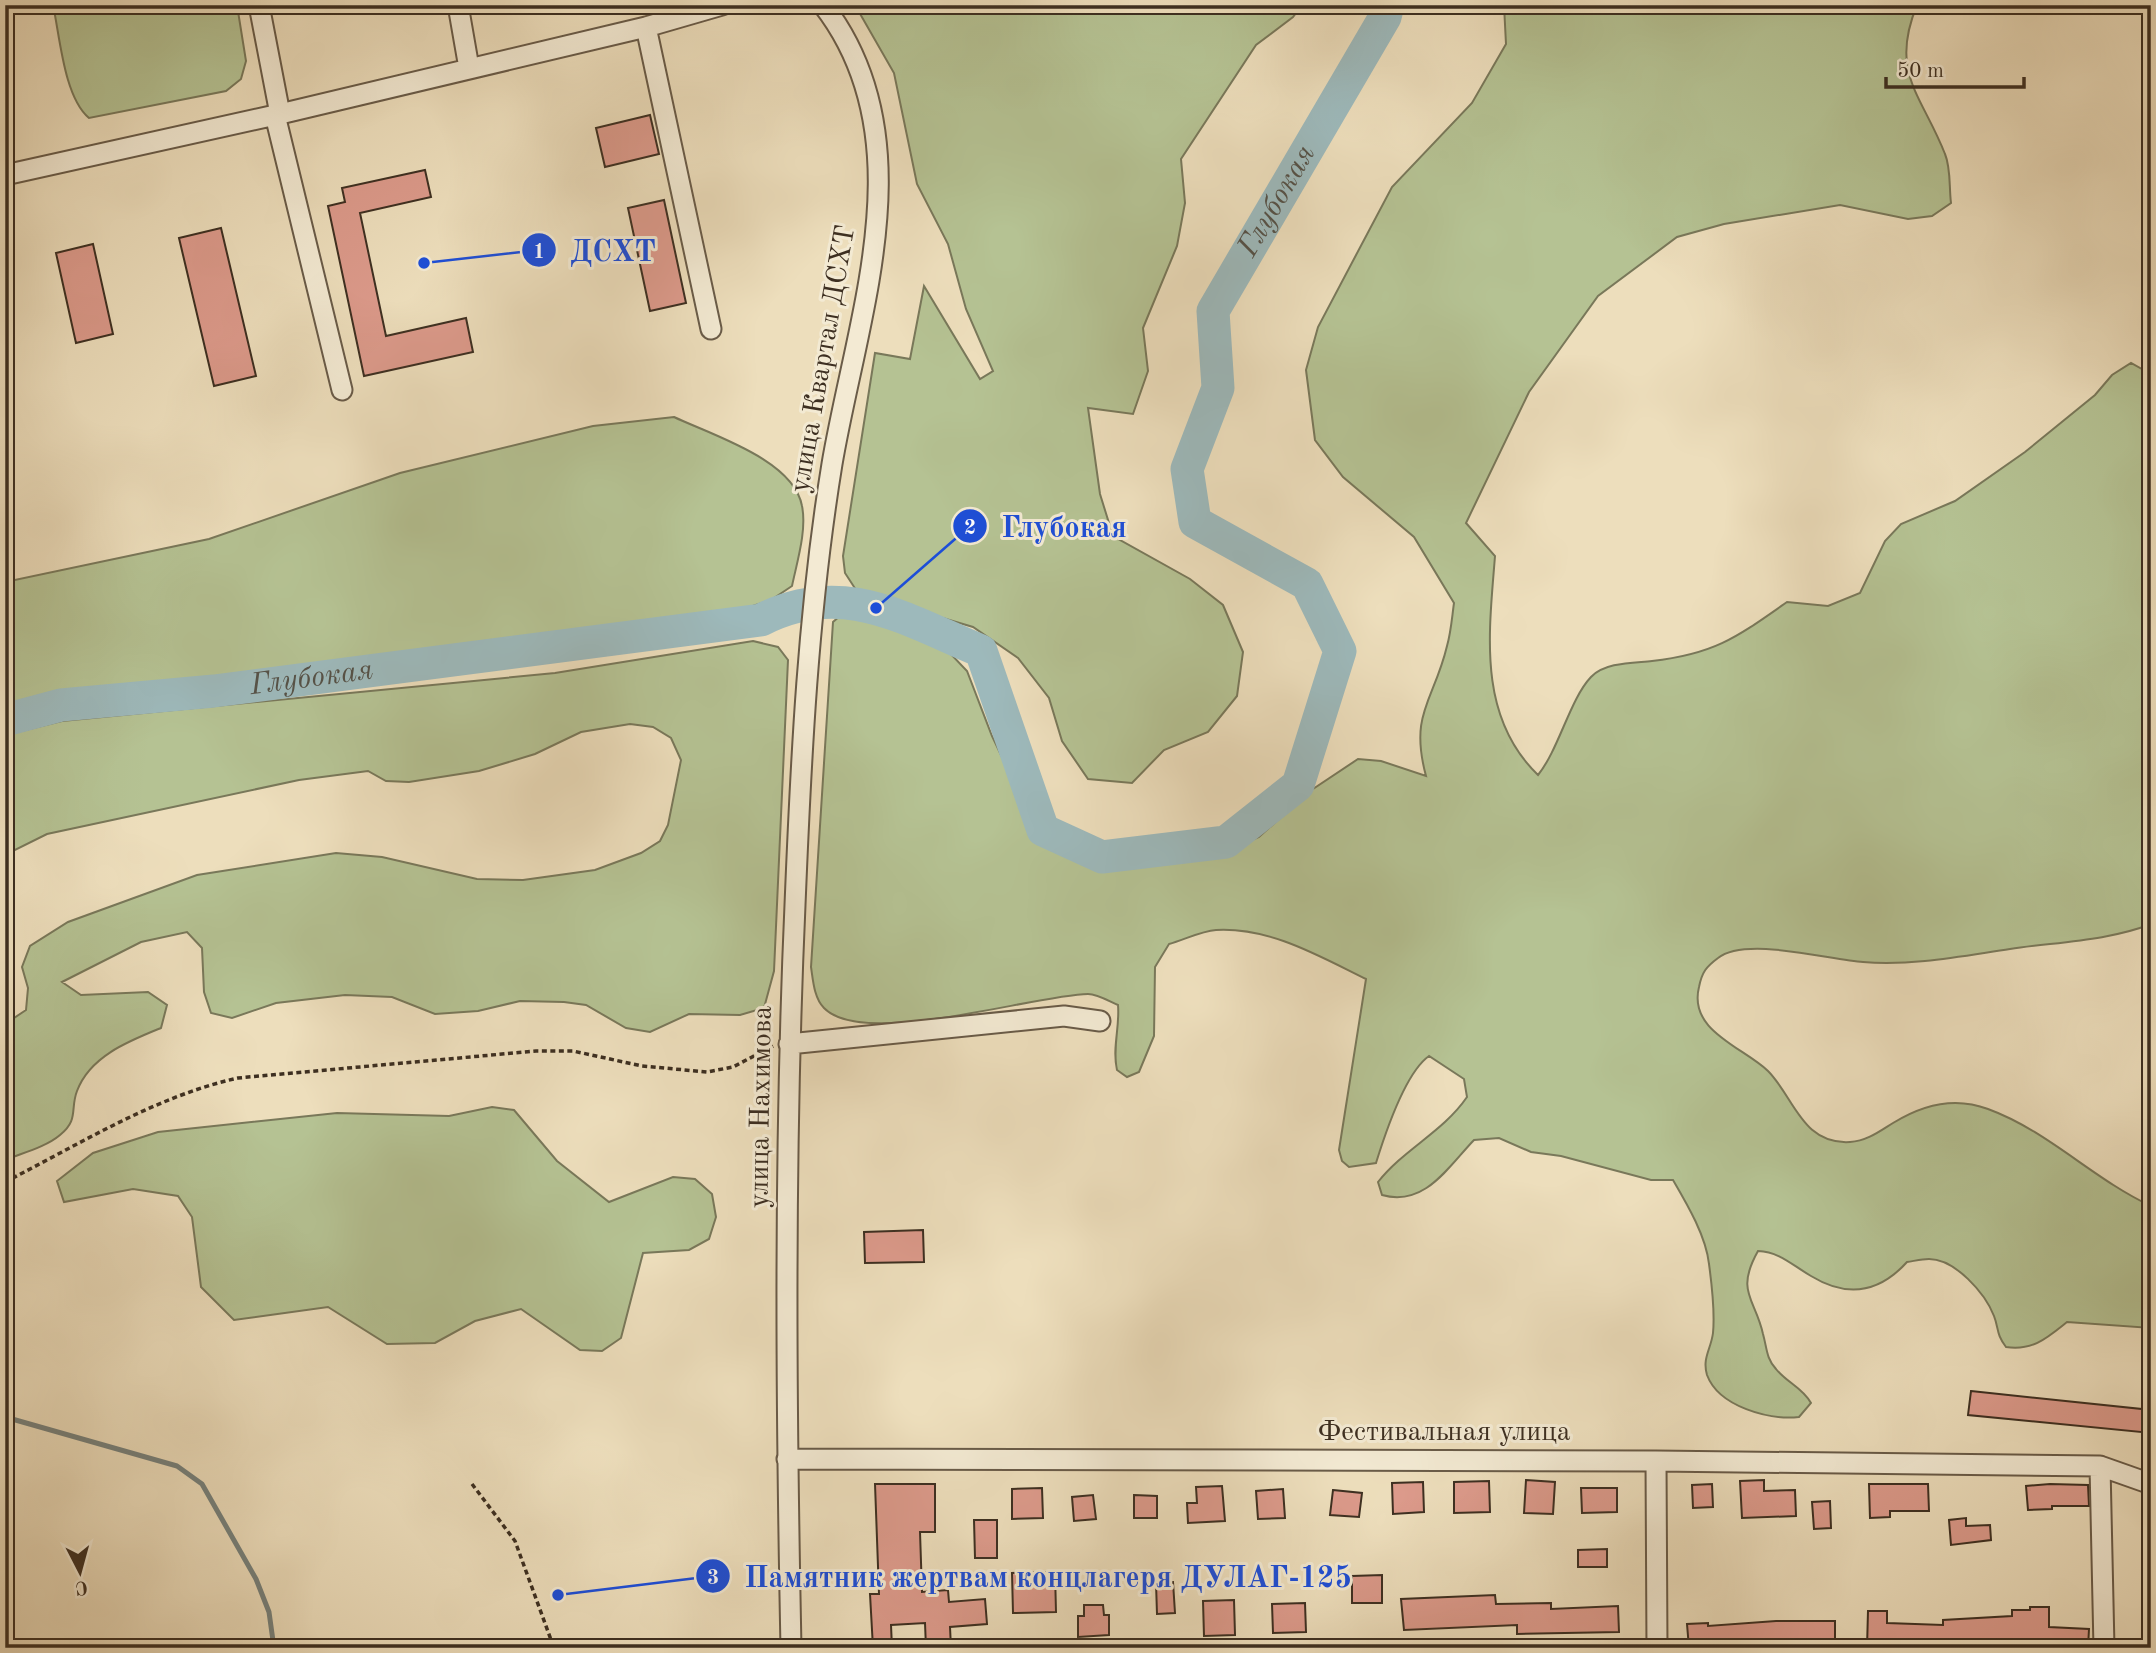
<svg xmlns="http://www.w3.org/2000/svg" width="2156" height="1653" font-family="'Old Standard TT',serif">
<rect width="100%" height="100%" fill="#eddebc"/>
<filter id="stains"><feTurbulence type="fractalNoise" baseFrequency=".00286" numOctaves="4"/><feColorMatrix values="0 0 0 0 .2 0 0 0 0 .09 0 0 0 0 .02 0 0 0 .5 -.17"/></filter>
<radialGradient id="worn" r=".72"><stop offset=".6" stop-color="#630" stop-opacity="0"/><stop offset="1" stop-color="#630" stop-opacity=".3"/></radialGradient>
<path fill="#b5c293" stroke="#79785a" stroke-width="2" d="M53,5H237L246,61L241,79L226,91L89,118C64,97 60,37 53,5Z
M855,5H1302L1293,17L1256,45L1181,159L1185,203L1177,246L1143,328L1148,371L1133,414L1088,408L1100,494L1113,536L1190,579L1223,605L1243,652L1237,696L1208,732L1164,750L1132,783L1088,779L1062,741L1049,698L1018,658L973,627L858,593L845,573L843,556L875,353L910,359L924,286L980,379L993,371L966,309L948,244L917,184L894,73Z
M1504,5H1917C1889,73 1922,95 1945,154C1951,168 1949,188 1951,203L1932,216L1908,219L1840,205L1724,224L1677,237L1598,296L1529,392L1466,523L1495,556C1489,633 1477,716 1538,775C1559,749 1570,699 1591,677C1605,662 1634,663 1652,661C1715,654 1737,637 1787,602L1828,606L1860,593L1885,541L1901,524L1955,501L2025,452L2095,395L2112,375L2131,363L2149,373L2151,924C2108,941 2056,942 2010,949C1962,956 1913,966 1863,962C1830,960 1746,936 1718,958C1706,967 1702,972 1699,987C1688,1031 1743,1047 1768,1071C1794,1097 1802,1145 1850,1142C1867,1141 1880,1131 1893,1123C1922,1105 1954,1096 1988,1109C2048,1131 2093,1179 2151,1206V1328L2067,1322C2047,1338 2033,1351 2006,1347C1996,1334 1999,1329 1994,1316C1985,1293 1955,1259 1929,1259C1922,1259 1914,1261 1907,1262C1879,1293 1847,1298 1811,1276C1792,1265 1780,1252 1758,1251C1735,1292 1755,1298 1763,1334C1767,1348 1766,1358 1776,1369C1787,1383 1802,1387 1811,1403L1799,1417C1769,1420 1719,1407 1707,1375C1702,1358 1711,1349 1713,1333C1715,1312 1712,1286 1709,1264C1706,1236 1687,1204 1673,1180H1651L1561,1156L1531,1152L1499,1138L1474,1140C1448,1167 1425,1207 1382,1195L1378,1182C1404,1149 1443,1132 1467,1097L1464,1079L1429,1056C1405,1073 1385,1134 1376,1163L1349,1167L1342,1161L1339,1150L1366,979C1319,956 1270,927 1216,930C1201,931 1184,940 1169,944L1155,967L1154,1036L1139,1072L1127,1077L1117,1070C1112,1048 1120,1027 1118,1005C1109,1001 1097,994 1088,994C1033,995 864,1049 824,1008C814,998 813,980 811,967L833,622L841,615H859L905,630L948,651L967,671L992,736L1040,837L1070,854L1120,870L1227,851L1259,837L1310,791L1358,759L1381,761L1426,776C1409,713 1434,701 1447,646C1451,632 1452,617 1454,603L1414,537L1343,477L1315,440L1306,370L1318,327L1392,187L1472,103L1506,44Z
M674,417C712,435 794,460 802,506C807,530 797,562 792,586L771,600L731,613L276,672L78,692L5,709V582L209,539L400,473L593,426Z
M753,641L778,647L788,660L774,971L764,1008L740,1015L689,1014L650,1032L626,1028L586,1005L564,1002L520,1001L478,1011L435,1014L392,997L345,995L276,1003L232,1018L211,1013L204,992L202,948L187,932L141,942L62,982L81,995L148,992L167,1005L161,1028C129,1041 90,1056 77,1091C70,1109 79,1120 60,1135C46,1147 22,1153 5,1160V1024L26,1010L28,988L22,967L30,946L68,922L197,875L336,853L382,857L477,879L523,880L595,870L641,853L660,841L668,825L681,760L671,738L653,727L630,724L581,732L535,754L479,771L409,782L386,781L368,771L299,780L47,834L5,855V735L62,721L555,673Z
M492,1107L514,1110L557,1161L609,1202L673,1177L695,1179L712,1194L716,1217L709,1239L689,1250L643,1253L621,1338L602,1351L580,1350L521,1309L475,1321L435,1343L387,1344L328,1307L234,1320L201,1287L192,1217L178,1196L133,1189L64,1202L57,1181L93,1153L158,1132L337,1113L449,1116Z"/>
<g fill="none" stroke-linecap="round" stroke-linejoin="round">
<path stroke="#77827d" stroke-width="5" d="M5,1417L177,1466L202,1484L256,1579L269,1612L274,1648"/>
<path stroke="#9db9bb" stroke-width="33" id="s1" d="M5,720L61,705L214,691L761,620C843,578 904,619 981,651L1043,830L1102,857L1226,842L1298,785L1340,651L1307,584L1195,522L1187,469L1218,388L1213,311L1385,17L1388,5"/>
</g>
<path fill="#dc9a8b" stroke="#3d2f21" stroke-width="2" d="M650,115L659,154L605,167L596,128Z
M425,170L431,197L360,213L386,336L466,318L473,352L364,376L328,206L345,202L342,188Z
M664,200L686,303L650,311L628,208Z
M221,228L256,376L214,386L179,238Z
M93,244L113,334L76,343L56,253Z
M923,1230L924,1262L865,1263L864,1232Z
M1971,1391L2151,1410V1433L1968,1415Z
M1526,1480L1555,1482L1553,1514L1524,1513Z
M1764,1480V1491L1795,1490L1796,1516L1742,1518L1740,1481Z
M1489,1481L1490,1512L1454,1513V1482Z
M1423,1482L1424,1512L1393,1514L1392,1483Z
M875,1484H935V1532H920L922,1592L948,1590L949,1602L985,1599L987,1624L950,1627L951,1648H926L925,1623L891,1625L892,1648H873L870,1594H879Z
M1712,1484L1713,1507L1693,1508L1692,1485Z
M1869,1484H1928L1929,1511H1890V1517L1870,1518Z
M2050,1484L2088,1485L2089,1506H2052V1509L2028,1510L2026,1486Z
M1222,1486L1225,1521L1188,1523L1187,1503H1197L1196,1487Z
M1042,1488L1043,1518L1012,1519V1489Z
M1581,1488H1617V1512L1582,1513Z
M1283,1489L1285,1518L1258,1519L1256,1491Z
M1333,1490L1362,1493L1359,1517L1330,1515Z
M1093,1495L1096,1519L1074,1521L1072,1497Z
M1134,1495L1157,1496V1518H1134Z
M1830,1501L1831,1528L1814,1529L1812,1502Z
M1966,1518V1526L1990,1525L1991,1540L1951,1545L1949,1520Z
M974,1520H997V1558H975Z
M1607,1549V1567H1578V1550Z
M1055,1572L1056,1612L1013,1613L1012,1573Z
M1382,1575V1603H1352V1576Z
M1173,1582L1175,1613L1157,1614L1156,1583Z
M1495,1595L1496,1604L1551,1603V1609L1618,1606L1619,1632L1517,1634V1625L1404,1630L1401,1599Z
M1234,1600L1235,1635L1204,1636L1203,1601Z
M1305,1603L1306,1632L1273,1633L1272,1604Z
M1084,1605H1103L1104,1615H1109V1635L1078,1637V1616H1084Z
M2030,1607H2049V1627L2089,1629L2088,1648H1867L1868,1611H1887V1623L1943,1625V1620L2012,1616V1610H2030Z
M1776,1621H1835V1647L1777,1648V1645L1689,1648L1687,1624L1708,1623V1626Z"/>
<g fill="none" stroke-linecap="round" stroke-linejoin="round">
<defs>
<path id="minor" d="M259,5L280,114
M458,5L469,68
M646,27L711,329
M275,115L342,390
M5,175L280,114L646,27L722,5
M789,1044L1064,1016L1100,1021
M787,1459L1656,1461L2100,1466L2151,1484
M1656,1461L1657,1648
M2100,1466L2104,1648
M791,1648C786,1400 784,1152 795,905C801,757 808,611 832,464C857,316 927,139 823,5"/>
</defs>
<use href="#minor" stroke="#695b48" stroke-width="23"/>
<path stroke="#3d2f21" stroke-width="3.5" stroke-dasharray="5 3.5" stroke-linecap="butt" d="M5,1182C80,1144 156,1096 238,1078L536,1051H573L642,1066L707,1072L733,1067L773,1046
M472,1484L515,1541L554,1648"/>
<use href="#minor" stroke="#f3ead3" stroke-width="19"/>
</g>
<g text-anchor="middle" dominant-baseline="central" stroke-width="6" stroke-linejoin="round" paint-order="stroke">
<g font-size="28" fill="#3d2f21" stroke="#f3ead3">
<text transform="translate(824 359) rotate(-80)">улица Квартал ДСХТ</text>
<text transform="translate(762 1107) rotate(-89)">улица Нахимова</text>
<text x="1444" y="1433">Фестивальная улица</text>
</g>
<g font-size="30" font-style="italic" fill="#555248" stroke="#f3ead3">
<text stroke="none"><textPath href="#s1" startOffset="2154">Глубокая</textPath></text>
<text stroke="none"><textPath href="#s1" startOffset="310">Глубокая</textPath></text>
</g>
</g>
<path fill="none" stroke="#1d4ed8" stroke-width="2.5" d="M424 263L539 250M876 608L970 526M558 1595L713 1576"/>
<g fill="#1d4ed8" stroke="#f3ead3" stroke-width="2.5">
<circle cx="424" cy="263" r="7"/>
<circle cx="876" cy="608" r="7"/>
<circle cx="558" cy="1595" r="7"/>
<circle cx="539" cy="250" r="18"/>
<circle cx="970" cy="526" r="18"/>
<circle cx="713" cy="1576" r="18"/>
</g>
<g font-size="21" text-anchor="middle" font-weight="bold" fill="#fff">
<text x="539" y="258">1</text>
<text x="970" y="534">2</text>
<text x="713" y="1584">3</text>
</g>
<g font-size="30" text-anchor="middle" font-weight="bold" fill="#1d4ed8" stroke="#f3ead3" stroke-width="6" stroke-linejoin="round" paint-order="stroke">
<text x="613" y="261">ДСХТ</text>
<text x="1064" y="537">Глубокая</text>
<text x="1048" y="1587">Памятник жертвам концлагеря ДУЛАГ-125</text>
</g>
<rect width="2156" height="1653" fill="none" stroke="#eddebc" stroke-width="28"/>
<rect x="7" y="7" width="2142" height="1639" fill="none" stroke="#3d2f21" stroke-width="3.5"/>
<rect x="14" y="14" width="2128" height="1625" fill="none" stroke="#3d2f21" stroke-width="2"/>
<g transform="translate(80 1572) rotate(174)" stroke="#f3ead3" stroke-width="5" paint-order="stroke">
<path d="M0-5L12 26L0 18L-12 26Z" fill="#3d2f21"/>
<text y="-10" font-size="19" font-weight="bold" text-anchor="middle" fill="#3d2f21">С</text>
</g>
<path d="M1886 77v10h138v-10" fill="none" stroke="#3d2f21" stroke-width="3.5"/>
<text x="1897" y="77" font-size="21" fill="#3d2f21" stroke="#f3ead3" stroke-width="5" paint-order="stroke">50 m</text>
<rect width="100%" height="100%" filter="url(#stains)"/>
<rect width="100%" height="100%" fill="url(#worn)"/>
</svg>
